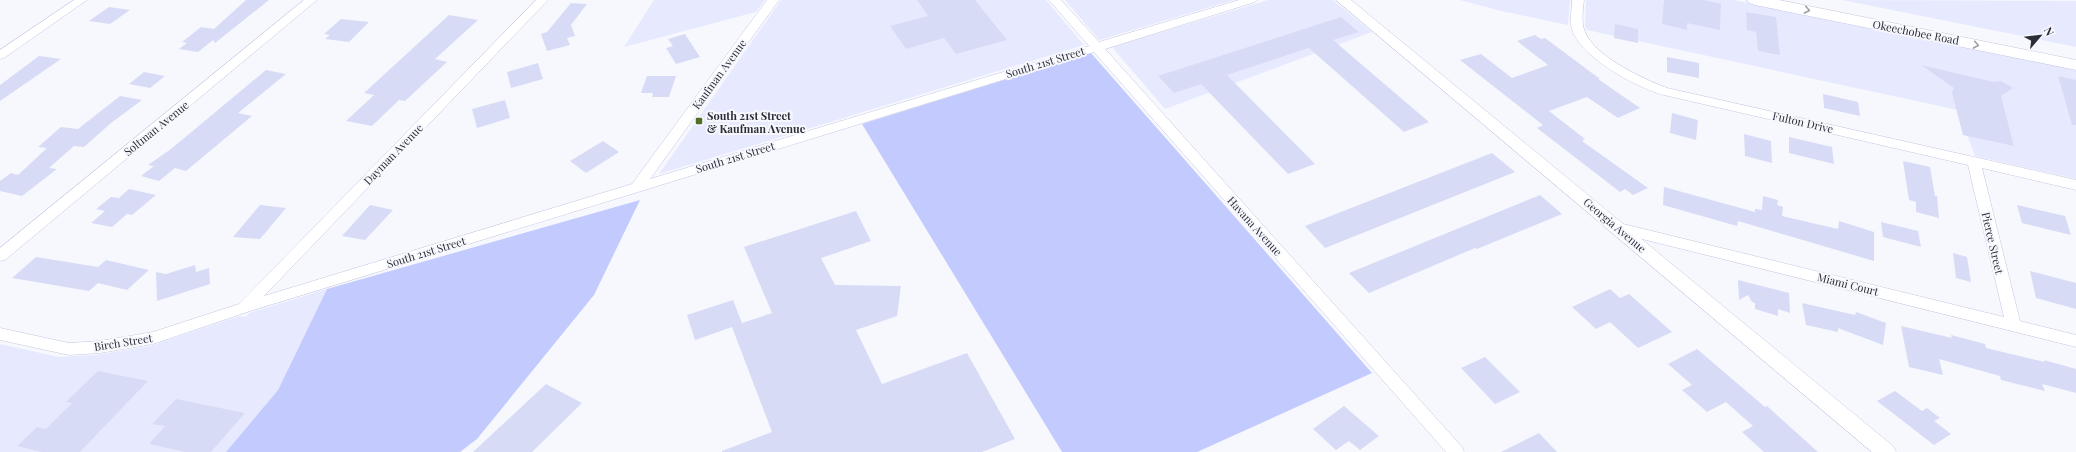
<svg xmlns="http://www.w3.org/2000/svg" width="2076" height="452" font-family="'Playfair Display',serif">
<rect width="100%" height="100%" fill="#f7f8fe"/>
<path fill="#e7eaff" d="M654,0H765L756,12L624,47Z
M781,0H1046L1084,45L659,174Z
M1065,0H1234L1099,40Z
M1268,0H1333L1372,32L1165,109L1112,47Z
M1460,0H1570L1568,25L1501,11Z
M1586,0H1734L2076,69V179L1975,156L1958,110L1587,30L1585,26Z
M1842,0L2076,1V47Z
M327,289L278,390L226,452H0V344L59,357L96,355L150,346L239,316L246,317L249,313Z"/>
<path fill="#c3cbfe" d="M1091,53L1372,373L1197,452H1062L862,124Z
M640,200L594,295L477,439L460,452H226L278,390L327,289Z"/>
<path fill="#d7dbf6" d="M246,0H269L215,43L213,40L198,52L179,49L187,43L182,42L201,27L214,29Z
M917,0H975L1007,40L956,54L944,38L906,49L890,26L928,16Z
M1664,0H1704L1721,4L1720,30L1687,23V30L1662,24Z
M571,3L587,4L571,25L575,36L567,38L570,45L547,51L541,34L547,32Z
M109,7L130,10L110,24L89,21Z
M1746,12L1776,17L1780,55L1758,51L1756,32L1747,30Z
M449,15L478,20L435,59L447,62L405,101L399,100L372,126L346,121L374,95L364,93Z
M1341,17L1359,32L1333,40L1429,122L1404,132L1309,48L1227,75L1315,164L1288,174L1201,84L1174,93L1158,76Z
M341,19L369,22L349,42L325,39L330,35L324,34Z
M1615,24L1638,29V43L1614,38Z
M685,34L700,57L676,64L666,48L673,46L668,39Z
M1535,35L1541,39L1545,38L1600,79H1598L1640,108L1618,118L1587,97L1549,111L1585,139L1582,141L1648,188L1633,195L1625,189L1620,192L1537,128L1543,125L1460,60L1481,54L1512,78L1548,65L1517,41Z
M39,56L61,59L0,101V85Z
M1667,57L1699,63V78L1667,72Z
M538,63L543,79L511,88L507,72Z
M1921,65L1994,82L2001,81L2013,88L2001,96L2014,146L1963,135L1952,93L1954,88Z
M266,70L286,74L238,113L252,116L186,171L175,168L159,181L141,176L154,166L148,165L171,149Z
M144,72L165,76L150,88L129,84Z
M647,76H676L669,97H652L653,93H641Z
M2058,76L2076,80V125H2072Z
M1823,94L1858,102L1860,116L1824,108Z
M120,96L142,100L111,123L84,147L74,146L49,168L57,169L22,196L0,191V181L11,173L18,175L47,148L38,147L61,127L78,129Z
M505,100L510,118L477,128L472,109Z
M1672,113L1698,120L1696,140L1670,133Z
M1744,134L1771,141L1772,163L1745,156Z
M1789,137L1832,147L1834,164L1789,153Z
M603,141L619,152L586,173L570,161Z
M1492,153L1515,172L1325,248L1305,226Z
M1903,161L1930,167L1935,196H1937L1939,218L1916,212V202L1909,200Z
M1664,187L1755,212V209L1762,210L1763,196L1778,200L1777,205L1783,207L1782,216L1838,229L1839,221L1874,232V261L1738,221L1737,226L1663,205Z
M129,189L156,195L132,215L127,214L112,227L91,223L105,211L96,209L111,197L119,198Z
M1540,195L1562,214L1477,249L1475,248L1369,293L1349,273Z
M260,205L286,208L260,239L233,237Z
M370,205L393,210L365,240L342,236Z
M2017,205L2065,216L2071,235L2022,223Z
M856,211L871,241L821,258L835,285L901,286L897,316L856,330L882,384L967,353L1015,439L982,452H722V451L772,432L732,327L695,340L687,315L733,300L742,323L772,313L744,247Z
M1881,222L1918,231L1921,247L1883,237Z
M1953,253L1967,257L1971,282L1956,278Z
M36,257L98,267L106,260L149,270L127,290L98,283L89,291L12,278Z
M195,265L196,272L209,268L210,284L157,301L156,272L166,274Z
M2030,271L2076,283V309L2036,298Z
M1738,280L1789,293L1790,313L1778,309V316L1755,309V303L1752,302L1748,295L1739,300Z
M1610,289L1620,298L1629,294L1672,332L1638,348L1610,322L1596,329L1572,307Z
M1802,303L1855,315L1856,312L1886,323L1883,345L1838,328V332L1806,325Z
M1901,326L1952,338L1951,335L1985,344L1986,348L2045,362L2044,360L2076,369V393L2042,384L2045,391L2001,380L2000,376L1939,359L1943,375L1909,367Z
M1697,349L1765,407L1767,406L1818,452H1764L1742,432L1753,426L1726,402L1707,412L1682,390L1692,385L1668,364Z
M1485,357L1520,392L1495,404L1461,368Z
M98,371L148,381L80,452H42L17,446L37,427L46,429L72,403L66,402Z
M546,384L582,403L532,452H473Z
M1895,391L1922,411L1927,408L1940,418L1934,421L1951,434L1934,445L1877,401Z
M176,399L245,413L211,452H185L149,444L165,426L152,424Z
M1344,406L1379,436L1360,450L1349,441L1336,450L1313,429Z
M1539,433L1557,452H1501Z"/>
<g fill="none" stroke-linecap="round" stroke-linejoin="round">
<defs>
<path id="minor" d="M74,0H87L4,58L0,59V50Z
M304,0H317L5,260L0,261V248Z
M536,0H548L264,296L632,184L767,0H779L650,179L1089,46L1049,0H1061L1099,42L1239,0H1257L1255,2L1105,49L1462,447L1464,452H1446L1094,52L247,312L153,344L100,353L69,355L0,340V328L69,343L100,341L153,332L239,304Z
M1572,0H1584C1583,8 1582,17 1583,25C1587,54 1644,79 1667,88L2076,180V190L1982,168L2020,321L2076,335V347L1614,232L1612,228L1614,224L1619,223L2004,317L1968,165L1664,95C1637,88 1575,55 1571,25C1570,17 1572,8 1572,0Z"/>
<path id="tertiary" d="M1336,0H1351L1893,446L1896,452H1872Z"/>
<path id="secondary" d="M1747,0H1779L2076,60V70L1755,5L1749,3Z"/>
</defs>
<use href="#minor" stroke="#c2c6e1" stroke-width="1"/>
<use href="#tertiary" stroke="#c2c6e1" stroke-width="1"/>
<use href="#secondary" stroke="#c2c6e1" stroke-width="1"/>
<use href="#minor" fill="#fff" fill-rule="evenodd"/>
<use href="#tertiary" fill="#fff" fill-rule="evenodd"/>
<use href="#secondary" fill="#fff" fill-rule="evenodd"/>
</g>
<defs><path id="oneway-chevron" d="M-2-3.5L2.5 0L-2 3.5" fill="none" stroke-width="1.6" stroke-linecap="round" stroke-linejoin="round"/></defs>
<g stroke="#a0a0a5">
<use href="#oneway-chevron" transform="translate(1807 10) rotate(11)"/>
<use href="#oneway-chevron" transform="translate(1976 45) rotate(11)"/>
</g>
<rect fill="#527025" stroke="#f7f8fe" stroke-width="1.5" x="695" y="117" width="8" height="8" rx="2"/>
<g text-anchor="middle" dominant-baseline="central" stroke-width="4" stroke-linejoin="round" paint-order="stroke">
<g font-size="11" fill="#2b2d37" stroke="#f7f8fe">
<text transform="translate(1916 32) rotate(11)">Okeechobee Road</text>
<text transform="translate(1045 62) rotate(-17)">South 21st Street</text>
<text transform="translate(719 74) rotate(-54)">Kaufman Avenue</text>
<text transform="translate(1803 122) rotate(13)">Fulton Drive</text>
<text transform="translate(156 128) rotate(-39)">Soltman Avenue</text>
<text transform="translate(393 154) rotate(-46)">Dayman Avenue</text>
<text transform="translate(735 157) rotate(-17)">South 21st Street</text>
<text transform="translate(1615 225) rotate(40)">Georgia Avenue</text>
<text transform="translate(1255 226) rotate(48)">Havana Avenue</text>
<text transform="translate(1993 243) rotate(77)">Pierce Street</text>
<text transform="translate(426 252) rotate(-17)">South 21st Street</text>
<text transform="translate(1848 284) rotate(14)">Miami Court</text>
<text transform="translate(123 342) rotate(-9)">Birch Street</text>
</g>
<g font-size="11" font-weight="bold" fill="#2b2d37" stroke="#f7f8fe" text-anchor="start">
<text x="707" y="115">South 21st Street<tspan x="707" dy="13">&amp; Kaufman Avenue</tspan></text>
</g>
</g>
<g transform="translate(2040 36) rotate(62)" stroke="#f7f8fe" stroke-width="3" paint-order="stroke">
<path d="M0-3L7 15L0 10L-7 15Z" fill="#2b2d37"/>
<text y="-6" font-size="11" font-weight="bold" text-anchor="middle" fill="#2b2d37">N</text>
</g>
</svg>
